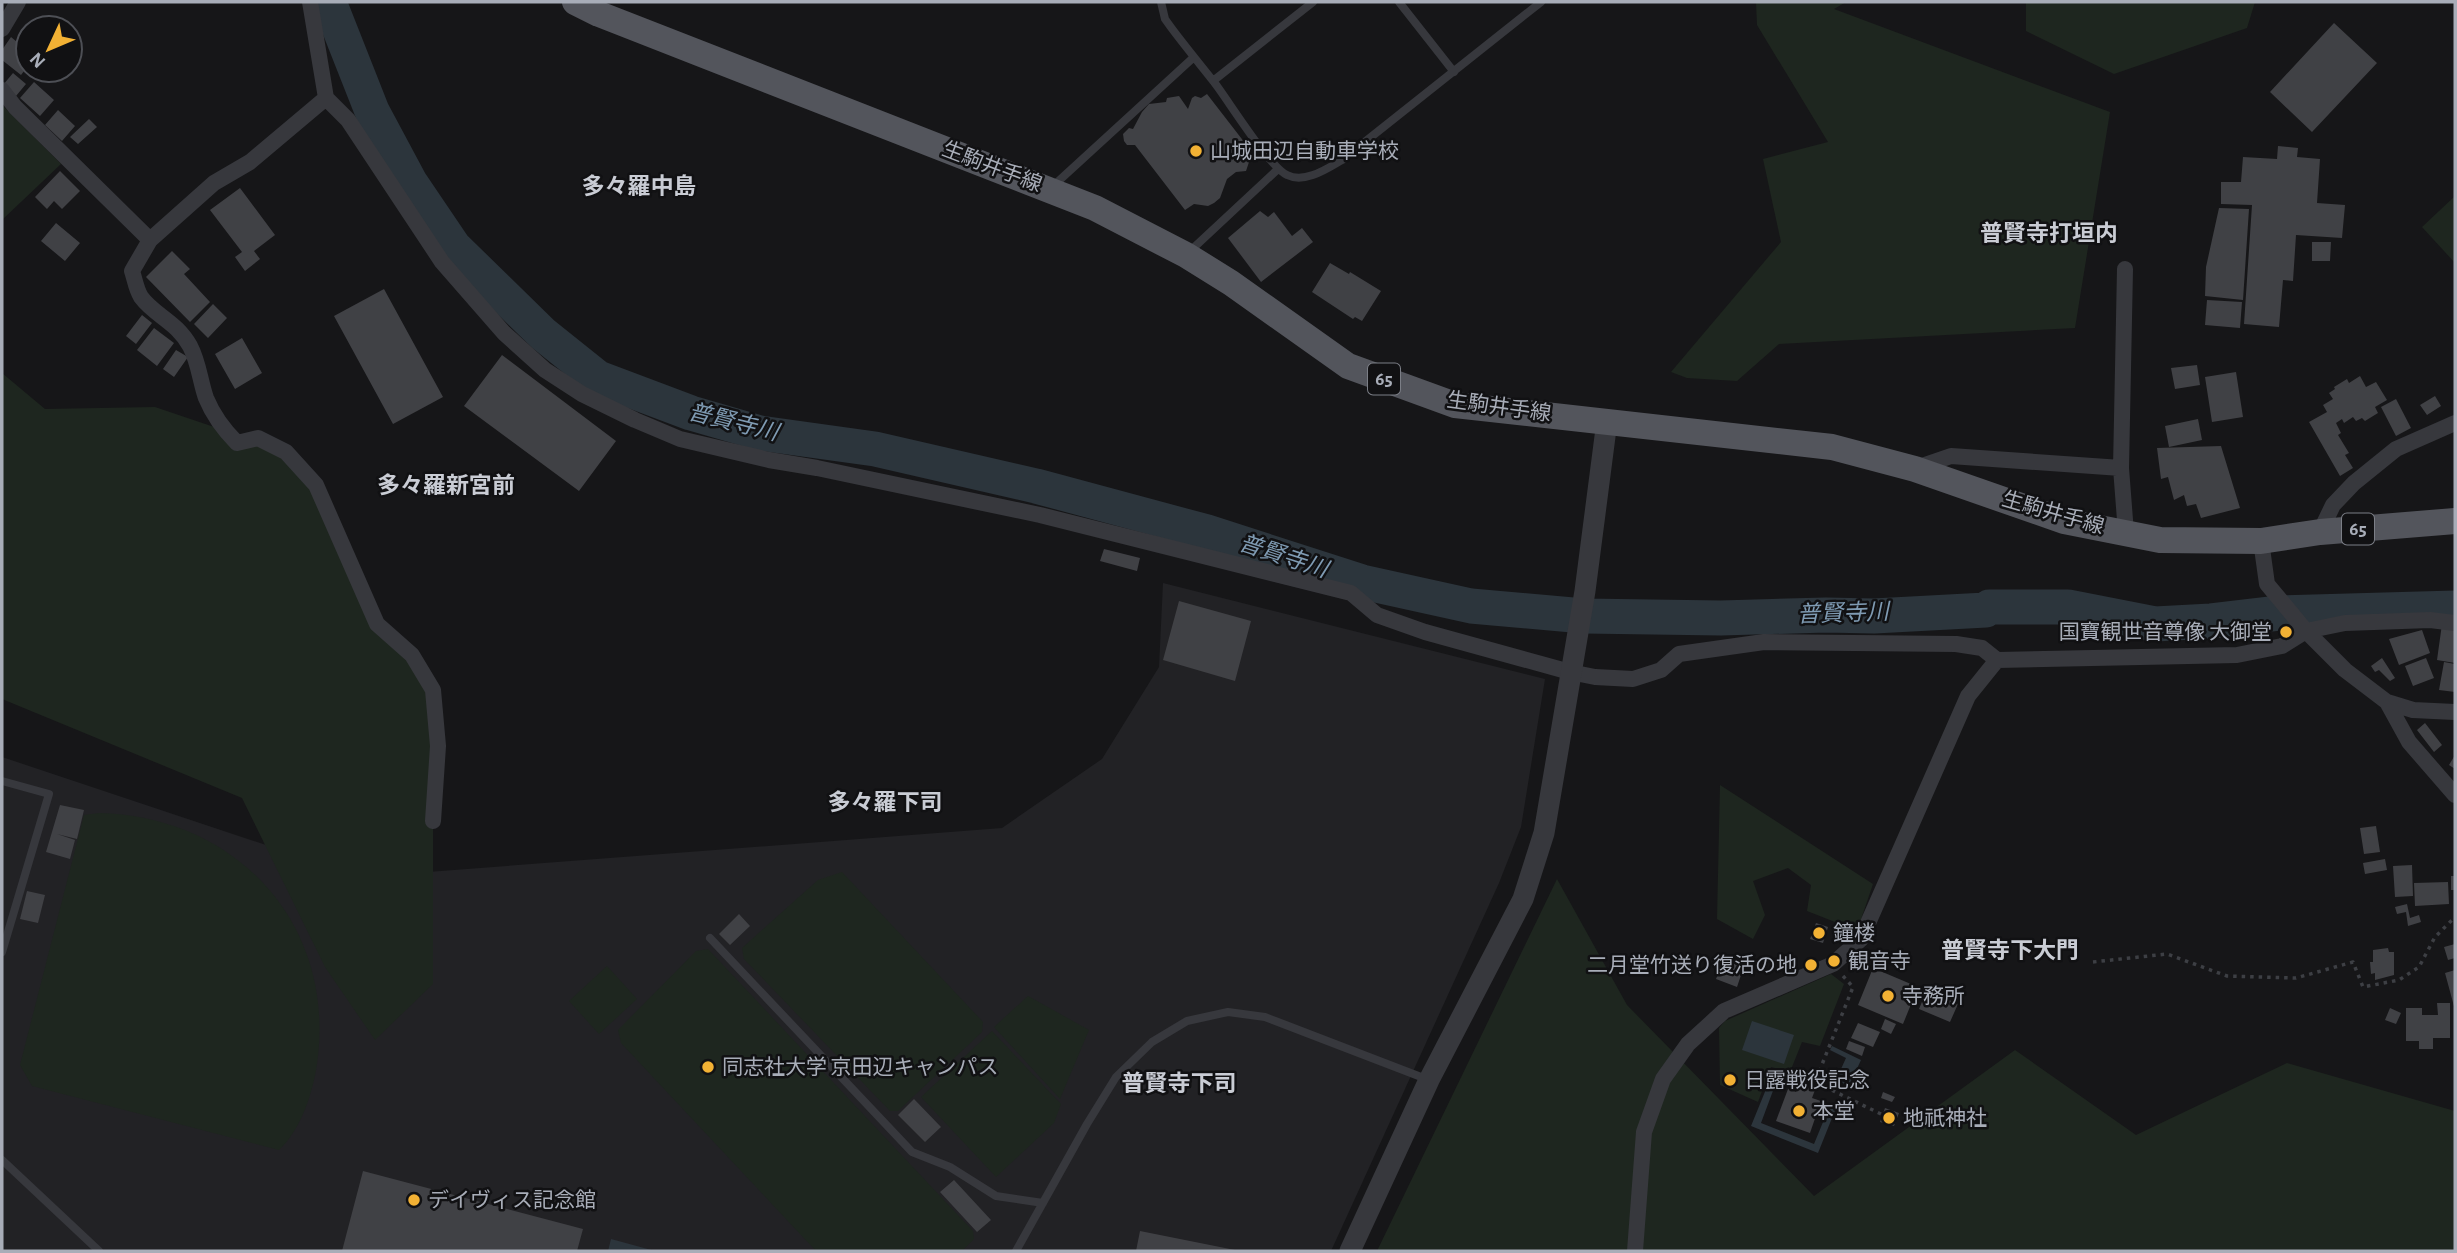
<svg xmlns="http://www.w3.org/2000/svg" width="2457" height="1253" font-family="'Alegreya Sans','Noto Sans JP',sans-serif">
<rect width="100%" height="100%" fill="#161618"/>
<path fill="#222225" d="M1163,583L1545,679L1521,827L1499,883L1331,1251H2V757L362,877L1002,828L1102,759L1159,667Z"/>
<path fill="#1e261f" d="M1756,2H1846L1834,9L2110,112L2075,328L1779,344L1737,381L1687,378L1671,372L1781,242L1763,159L1828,142L1757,25Z
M2026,2H2255L2247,28L2114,74L2026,31Z
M2,105L61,164L2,220Z
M2455,196V263L2422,227Z
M2,373L45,409L155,407L223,430L237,443L258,438L316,485L377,624L433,690V984L375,1040L325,967L242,798L2,699Z
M1720,785L1873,884L1854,940L1839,932L1835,922L1807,911L1811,885L1788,868L1753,881L1765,915L1753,939L1717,919Z
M99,813C236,816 337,924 317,1064C313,1092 301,1130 279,1150L32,1086L20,1065L84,815Z
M842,872L983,1022L982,1032L898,1111H890L744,959L742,948L818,880Z
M1557,879L1627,1005L1814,1196L2015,1050L2136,1135L2287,1063L2455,1111V1251H1377Z
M708,949L973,1231L974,1239L962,1251H816L621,1043L618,1030L696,951Z
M607,966L637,999L599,1034L569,1001Z
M1831,974L1844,984L1820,1046L1802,1042L1790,1072L1771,1067L1758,1102L1720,1085L1719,1028L1725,1021Z
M1028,996L1089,1030L1060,1099L994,1027Z
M992,1031L1061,1104L1054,1123L996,1177L921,1097Z"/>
<path fill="#2c353c" d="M1752,1021L1794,1035L1784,1064L1742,1050Z
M1832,1046L1861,1060L1849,1086L1836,1080L1846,1058L1830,1050Z
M1771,1077L1777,1080L1761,1123L1814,1144L1830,1105L1836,1108L1818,1153L1751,1126Z
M611,1239L655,1251H608Z"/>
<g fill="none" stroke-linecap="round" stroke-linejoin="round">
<path stroke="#2c353c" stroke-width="35" d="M329,2L372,111L410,182L454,247L543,334L598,378L691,413L760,433L875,449L1036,486L1207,532L1362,582L1471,606L1584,616L1721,618L1826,615L1874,616L1986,610L1989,607H2068L2155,624L2211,621L2279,613L2455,608"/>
</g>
<path fill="#404145" d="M45,21L61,28H42Z
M2334,23L2377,63L2312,132L2270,92Z
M11,37L28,51V66L21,75L2,60V50Z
M13,73L26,84L16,96L3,85Z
M34,82L54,100L40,116L20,98Z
M1207,94L1255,156L1249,162L1246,171L1236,172L1227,179L1220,198L1214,203L1208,206L1194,204L1185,210L1135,145H1127L1124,141L1123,134L1129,128L1133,129L1142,112L1149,104L1166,102L1167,98L1179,96L1188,109L1192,98L1195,96L1201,98Z
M58,110L75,126L62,141L45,125Z
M89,119L97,127L78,144L70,137Z
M2278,146L2298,148L2297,157L2320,159L2317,203L2345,205L2342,238L2296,235L2293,281L2283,280L2279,327L2244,324L2252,205L2221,204V182H2241L2243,157L2277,159Z
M60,171L80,191L62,209L54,201L47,209L35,197Z
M240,188L275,235L254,251L260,259L245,271L235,257L242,252L210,210Z
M2219,208L2249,209L2243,300L2205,296L2206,267Z
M1260,211L1268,217L1274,212L1292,236L1302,228L1313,242L1261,282L1228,238Z
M56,223L80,243L65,261L41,241Z
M2312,242H2331L2330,261H2312Z
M172,251L190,269L184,274L210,302L190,322L146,277Z
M1330,263L1349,274L1350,272L1381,291L1362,321L1355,317L1353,319L1312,292Z
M384,289L443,397L393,424L334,316Z
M2207,300L2242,302L2240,328L2205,325Z
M213,304L227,318L208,338L194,324Z
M142,315L152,323L136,344L126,336Z
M154,328L174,343L157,366L137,350Z
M242,338L262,373L235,389L215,354Z
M176,350L188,357L174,377L163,369Z
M502,355L616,441L579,491L464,406Z
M2197,365L2200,385L2175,389L2171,368Z
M2236,372L2243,417L2212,422L2205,377Z
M2360,376L2366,387L2376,382L2387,400L2375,407L2378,413L2365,421L2362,418L2356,421L2353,417L2344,423L2342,419L2336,423L2341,433L2338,435L2349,453L2345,455L2353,468L2340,476L2309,422L2327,412L2323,405L2333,399L2329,393L2335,389L2334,387L2347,379L2349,383Z
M2435,396L2441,406L2427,415L2420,405Z
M2396,399L2411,428L2396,436L2381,407Z
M2198,419L2202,440L2169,447L2165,426Z
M2221,446L2240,508L2201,518L2196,504L2187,506L2184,495L2174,500L2168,477L2161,479L2157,448Z
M1104,549L1140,558L1137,571L1100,561Z
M1179,601L1251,621L1235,681L1163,660Z
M2442,624L2455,626V663L2437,660Z
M2422,630L2430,653L2399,665L2389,639Z
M2382,658L2395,678L2390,681L2379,670L2375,672L2371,666Z
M2426,658L2434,678L2413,686L2405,666Z
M2444,662L2455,664V692L2439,690Z
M2425,723L2442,745L2434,752L2417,730Z
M2455,755V769L2449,765Z
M60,805L84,810L77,839L57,834L75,840L70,859L46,852Z
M2376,826L2380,852L2364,854L2360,828Z
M2385,859L2387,870L2365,874L2363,863Z
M2412,865L2413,896L2395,897L2393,866Z
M2451,876H2455V890H2451Z
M2448,882L2449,904L2415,906L2414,883Z
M27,891L45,895L38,923L20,919Z
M2407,904L2410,918L2419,915L2421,922L2408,926L2406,912L2397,914L2395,907Z
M739,914L750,926L730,945L719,934Z
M1816,923L1828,927L1823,943L1810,939Z
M2455,944V958L2448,960L2444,947Z
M2388,948L2389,952H2394V975L2375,980V973L2371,974L2370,962H2373V950Z
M1725,956L1745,963L1737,987L1716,979Z
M1873,968L1918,987L1903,1024L1858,1005Z
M2455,970V1010L2445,973Z
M1927,990L1958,1004L1950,1022L1919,1009Z
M2437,1003H2450V1038H2433V1049H2419V1041H2406V1008H2422V1015H2438Z
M2390,1008L2401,1013L2396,1024L2385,1020Z
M1885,1019L1896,1024L1891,1034L1881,1029Z
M1858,1023L1880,1032L1873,1047L1851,1038Z
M1849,1041L1865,1047L1862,1056L1846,1049Z
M1798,1084L1815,1090L1812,1098L1821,1101L1810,1133L1776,1121L1788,1089L1796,1092Z
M1883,1092L1895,1097L1892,1102L1881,1098Z
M914,1099L941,1127L925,1142L898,1115Z
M1885,1108L1899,1113L1894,1126L1880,1122Z
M363,1171L583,1229L577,1251H342Z
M954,1180L991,1220L977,1232L940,1192Z
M1140,1231L1235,1250V1251H1136Z"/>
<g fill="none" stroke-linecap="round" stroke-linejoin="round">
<path stroke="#3d3f44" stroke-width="3.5" stroke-dasharray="3.5 5" stroke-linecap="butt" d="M2093,962L2167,954L2227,976L2296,978L2353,962L2363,987L2399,980L2419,967L2435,937L2455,917
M1843,976L1853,987L1815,1082L1883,1115"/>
<path stroke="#37383d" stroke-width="8" d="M1161,2L1165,19L1170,26C1184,45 1199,63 1214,82C1228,100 1270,168 1287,175C1305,184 1328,168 1342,160L1541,2
M1399,2L1454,72
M1213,81L1313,2
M1052,187L1194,57
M1188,253L1278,169
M2,781L49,794L2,952
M710,938L912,1152L950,1167L996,1196L1043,1203
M2,1160L99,1251
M1016,1251L1087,1124L1116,1077L1152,1042L1187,1021L1228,1012L1265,1017L1429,1080"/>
<path stroke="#37383d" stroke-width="16" d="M310,2L326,98
M2,29L18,2
M2,90L15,107L150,240
M2125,269L2121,468L2126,533
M1916,468L1951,456L2121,468
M2320,532L2333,505L2354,483L2396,449L2455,423
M2261,541L2267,584L2306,631L2345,670L2387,702L2413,710L2455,712
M2387,702L2409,742L2455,795
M433,821L438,746L433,690L412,655L377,624L316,485L286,452L258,438L237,443C224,430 213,415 206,398C200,381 199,363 190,346C176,321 155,316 141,297C136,289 135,280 132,271L150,240L214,183L250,162L326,98L348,120L442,262L504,333L545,370L582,394L635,420L680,439L769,460L817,468L1040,515L1351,593L1377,615L1425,632L1570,672L1595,677L1633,679L1661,670L1679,654L1764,642L1956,644L1982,648L1997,660L2237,655L2282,646L2306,631L2345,623L2430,620L2455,623
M1635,1251L1644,1132L1663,1079L1688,1044L1724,1011L1833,964L1861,939L1968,696L1997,660"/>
<path stroke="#37383d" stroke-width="21" d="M1350,1251L1429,1080L1523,899L1544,833L1585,591L1607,421"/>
<path stroke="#53555c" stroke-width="26" d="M575,2L599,14L1095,208L1186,255L1231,283L1348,366L1455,405L1832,447L1915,469L2064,521L2160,540L2261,541L2320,532L2455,521"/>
</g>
<g fill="#f2b134" stroke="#111113" stroke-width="2.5">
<circle cx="1196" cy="151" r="7"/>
<circle cx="2286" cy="632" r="7"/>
<circle cx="1819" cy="933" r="7"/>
<circle cx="1834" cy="961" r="7"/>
<circle cx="1811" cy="965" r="7"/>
<circle cx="1888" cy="996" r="7"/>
<circle cx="708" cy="1067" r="7"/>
<circle cx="1730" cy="1080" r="7"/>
<circle cx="1799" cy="1111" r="7"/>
<circle cx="1889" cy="1118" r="7"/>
<circle cx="414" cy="1200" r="7"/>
</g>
<g text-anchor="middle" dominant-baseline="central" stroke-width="5" stroke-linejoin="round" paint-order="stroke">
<g fill="#111113" stroke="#7b7e86" stroke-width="2">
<rect x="1368" y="363.5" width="32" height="31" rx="5"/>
<rect x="2342" y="513.5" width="32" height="31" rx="5"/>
</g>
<g font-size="19" font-weight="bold" fill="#a8adb8">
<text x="1384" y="379">65</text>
<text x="2358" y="529">65</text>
</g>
<g font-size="21" fill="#a8adb8" stroke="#111113" text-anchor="start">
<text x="1210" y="151">山城田辺自動車学校</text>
<text x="2272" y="632" text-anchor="end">国寶観世音尊像 大御堂</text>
<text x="1833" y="933">鐘楼</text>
<text x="1848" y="961">観音寺</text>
<text x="1797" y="965" text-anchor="end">二月堂竹送り復活の地</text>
<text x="1902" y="996">寺務所</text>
<text x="722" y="1067">同志社大学 京田辺キャンパス</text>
<text x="1744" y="1080">日露戦役記念</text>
<text x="1813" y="1111">本堂</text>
<text x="1903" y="1118">地祇神社</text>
<text x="428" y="1200">デイヴィス記念館</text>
</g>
<g font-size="21" fill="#a8adb8" stroke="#111113">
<text transform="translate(992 167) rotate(21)">生駒井手線</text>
<text transform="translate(1499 407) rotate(8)">生駒井手線</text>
<text transform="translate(2053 513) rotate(16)">生駒井手線</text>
</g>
<g font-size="23" font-weight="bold" fill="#c9ccd4" stroke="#111113">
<text x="639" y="187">多々羅中島</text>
<text x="2049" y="234">普賢寺打垣内</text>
<text x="446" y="486">多々羅新宮前</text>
<text x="885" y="803">多々羅下司</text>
<text x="2010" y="951">普賢寺下大門</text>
<text x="1179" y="1084">普賢寺下司</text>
</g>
<g font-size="23" font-style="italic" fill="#7f9bb3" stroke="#111113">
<text transform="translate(733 423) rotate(14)">普賢寺川</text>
<text transform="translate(1283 557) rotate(18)">普賢寺川</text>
<text transform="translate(1843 614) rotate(-2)">普賢寺川</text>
</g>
</g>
<rect width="2457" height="1253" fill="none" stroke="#a8adb8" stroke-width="7"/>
<g transform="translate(49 49) rotate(226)"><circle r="33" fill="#111113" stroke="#4d4f55" stroke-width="2"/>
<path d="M0-5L12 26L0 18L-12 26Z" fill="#f2b134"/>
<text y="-10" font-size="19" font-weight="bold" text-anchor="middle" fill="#a8adb8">N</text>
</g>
</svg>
